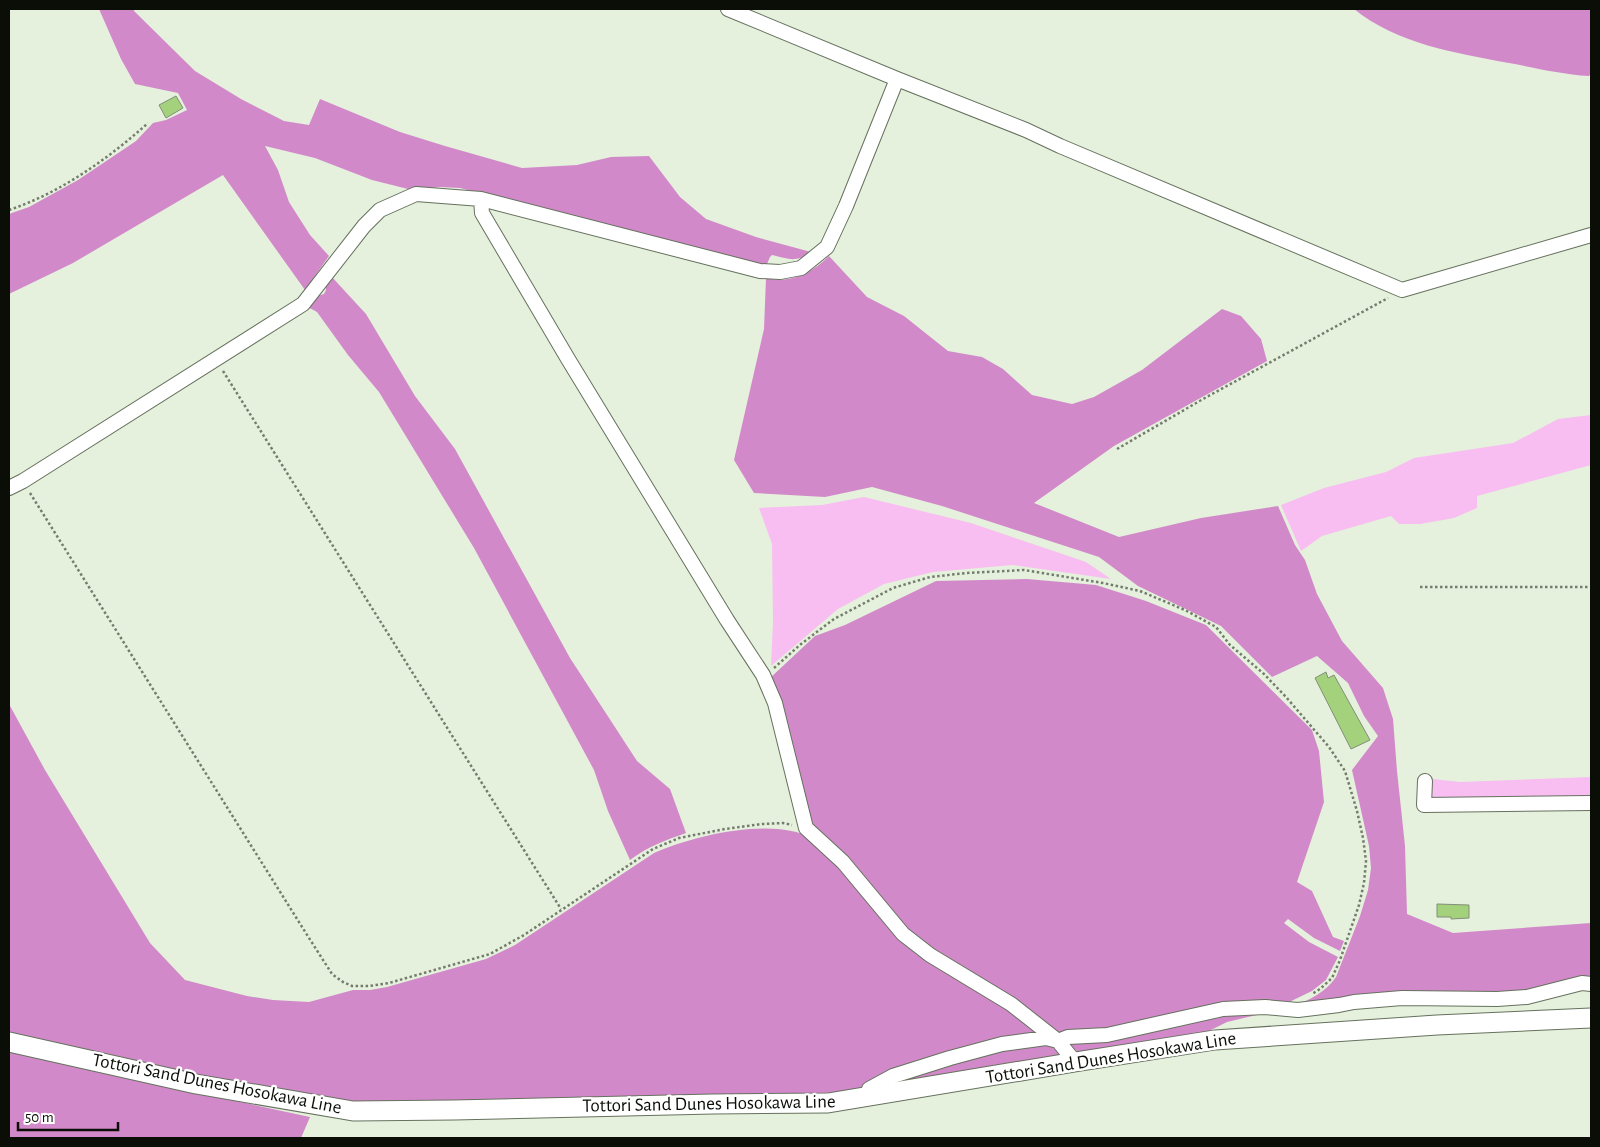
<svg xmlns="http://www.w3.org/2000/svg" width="1600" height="1147" font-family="'Alegreya Sans',sans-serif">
<rect width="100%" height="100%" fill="#e5f1dc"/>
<path fill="#f8bef1" d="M1591,415V465L1477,496V508L1454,518L1420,524H1399L1391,516L1322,536L1301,551L1281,505L1324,488L1386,472L1414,458L1513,443L1558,419Z
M864,497L971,523L1086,562L1111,579L1013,565L933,572L884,584L838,609L771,666L773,622L772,544L759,508L822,505Z
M1591,777V800H1432L1428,798L1433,779L1460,782Z"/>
<path fill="#d289ca" d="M99,9H133L135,12L195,71L241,99L284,121L309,125L320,99L400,132L445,146L522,168L577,165L611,157L649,156L680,197L706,219L756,237L811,252C796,263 789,259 772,255L770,257L767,264L764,265L460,188L440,187L412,190L372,180L315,158L265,146L278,170L289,202L310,235L329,256L305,290L223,175L73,263L9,294V214L29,207L78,180L136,141L153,123L166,120L187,110L178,93L135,84L121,59Z
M1354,9H1591V73L1589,76C1561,74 1536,68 1509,63C1456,53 1397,44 1354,9Z
M829,256L867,297L904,316L948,351L982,357L1003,369L1032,395L1072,404L1094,397L1142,370L1222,309L1241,316L1261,339L1267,361L1114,446L1034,503L1119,537L1201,518L1278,506L1295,545L1305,560L1317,594L1342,641L1383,688L1393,719L1397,771L1405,846L1407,914L1453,933L1591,923V981L1529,994L1294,1007C1310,999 1326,992 1336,977L1360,916L1368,890L1371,868L1369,846L1352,770L1378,736L1364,716L1348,683L1317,656L1272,677L1221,626L1138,586L1099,557L942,506L872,487L825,497L754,493L734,460L764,329L766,278C790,284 812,273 829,256Z
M331,276L366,314L415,396L455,449L570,658L637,761L670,789L686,833C666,840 647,847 630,860L608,811L594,770L474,548L379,392L348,355L317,312L306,306L317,296L324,294L326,290L325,285Z
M1027,579L1096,585L1146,601L1206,625L1312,730L1319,751L1324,802L1297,882L1312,891L1333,937L1344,941L1340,951L1314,938L1288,919L1284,923L1309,942L1338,957L1326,980L1312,991L1283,1005L1161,1020L1063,1036L914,939L819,833L812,824L769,679L815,636L845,625L936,581Z
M9,704L45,770L150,943L185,980L247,996L273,1000L309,1002L353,990H370L387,987L486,959L515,945L654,853C695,835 772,817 812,838L868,898L970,983L1044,1036L863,1089L809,1095L353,1103L284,1094L9,1035Z
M1215,1013H1265L1227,1022L1201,1035L1079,1052L1071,1048L1063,1041Z
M1049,1040L1058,1050L1059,1054L1057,1058L906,1084H882L933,1065Z
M9,1052L310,1117L301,1138H9Z"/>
<path fill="#a4d17c" stroke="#838e7b" d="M176,96L183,108L166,118L159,105Z
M1326,672L1328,678L1334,675L1370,740L1351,749L1315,678Z
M1437,904L1469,905V918L1451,919V917H1437Z"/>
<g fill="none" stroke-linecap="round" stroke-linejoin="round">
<defs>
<path id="street" d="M728,9L897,79L1026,130L1060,146L1402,290L1591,235
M897,79L846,206L827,247L801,268L780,272L760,271L481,199L482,213L568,359L727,620L763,675L775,703L806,828L843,862L903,934L930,955L1011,1004L1058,1041L1075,1062
M9,488L23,481L303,304L364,226L380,210L416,194L481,199
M1425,781L1424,805L1591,803
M869,1089L893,1076L950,1058L1002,1044L1046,1038L1058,1041L1068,1037L1107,1035L1223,1009L1265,1007L1298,1010L1339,1005L1354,1002L1402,998L1497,999L1527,997L1582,983L1591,984"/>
<path id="secondary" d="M9,1042L196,1084L353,1111L454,1110L713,1104L828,1103L1075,1062L1215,1040L1437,1025L1591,1018"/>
</defs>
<use href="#street" stroke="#66715e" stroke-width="16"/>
<use href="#secondary" stroke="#66715e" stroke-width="21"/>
<path stroke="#747c6e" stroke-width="2.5" stroke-dasharray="2.5 2.5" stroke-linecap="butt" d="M9,210C60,193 108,159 148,123
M223,371L561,909
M1117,449L1203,399L1388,298
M30,493L309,938L332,974L343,982L352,986H369L389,983L490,954L524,935L653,849L679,838L725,829L762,824L783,823L792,825
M1420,587H1591
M774,668L801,644L834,619L893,588L930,577L967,573L1024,570L1103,583L1140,591L1185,610L1216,627L1230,645L1264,674L1286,697L1329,747L1345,771L1357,811L1363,838L1366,861L1364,883L1359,905L1340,960L1332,978L1320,989L1312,994"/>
<use href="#street" stroke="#fff" stroke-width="14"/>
<use href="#secondary" stroke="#fff" stroke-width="19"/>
</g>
<g text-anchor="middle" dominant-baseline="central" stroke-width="4.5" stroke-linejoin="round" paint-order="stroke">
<g font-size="19" fill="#0a0e07" stroke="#fff">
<text transform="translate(1111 1058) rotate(-9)">Tottori Sand Dunes Hosokawa Line</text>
<text transform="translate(217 1084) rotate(11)">Tottori Sand Dunes Hosokawa Line</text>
<text transform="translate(709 1104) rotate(-1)">Tottori Sand Dunes Hosokawa Line</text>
</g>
</g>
<rect width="1600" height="1147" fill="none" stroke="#0a0e07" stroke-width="20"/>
<path d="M18 1122v8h100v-8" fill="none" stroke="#0a0e07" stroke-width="2.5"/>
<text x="25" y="1122" font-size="15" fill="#0a0e07" stroke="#ffffff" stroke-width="4" paint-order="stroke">50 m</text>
</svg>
